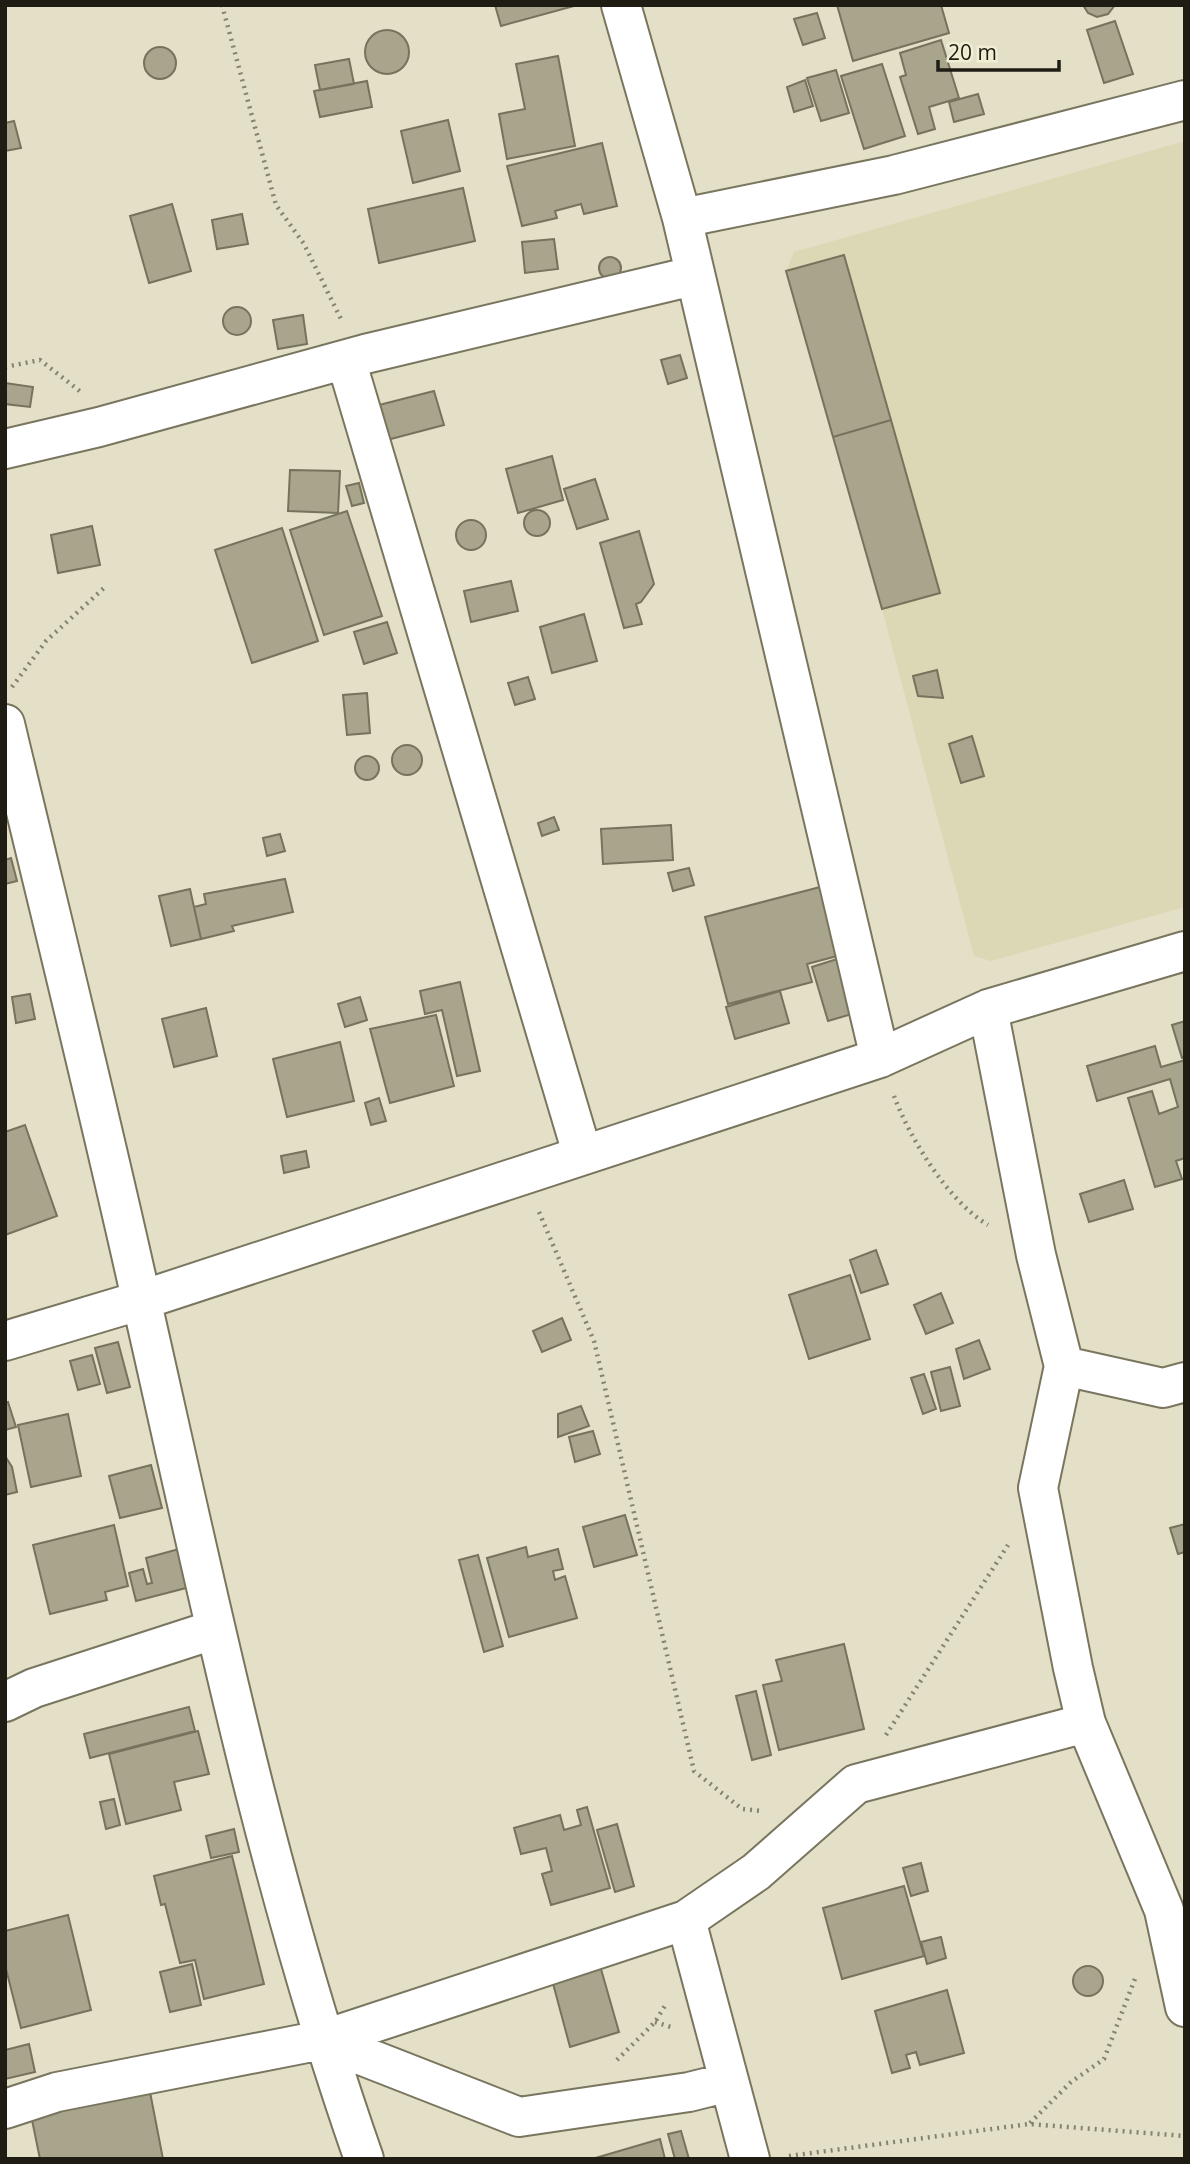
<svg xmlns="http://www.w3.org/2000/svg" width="1190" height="2164" font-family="'Open Sans',sans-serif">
<rect width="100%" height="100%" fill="#e4e0c7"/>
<path fill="#dcd7b5" d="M1185,141V907L991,961L974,956L882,609L786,271L794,252Z"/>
<path fill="#a9a58c" stroke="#76725b" stroke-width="2" d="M495,5H574V6L501,26Z
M837,5H941L949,33L853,61Z
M1083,5H1115L1108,14L1097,17L1088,13Z
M817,13L825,38L803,45L794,19Z
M1115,21L1133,74L1104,83L1087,30Z
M365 52a22 22 0 1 1 44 0a22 22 0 1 1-44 0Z
M941,40L959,98L929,107L935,129L918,134L900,77L906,75L900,53Z
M144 63a16 16 0 1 1 32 0a16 16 0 1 1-32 0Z
M558,56L575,146L507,159L499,114L525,109L516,64Z
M349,59L354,84L320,90L315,65Z
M882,64L905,136L864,149L841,76Z
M836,70L849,113L821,121L807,78Z
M805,80L813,106L794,112L787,87Z
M367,81L372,107L320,117L314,91Z
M978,94L984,114L954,122L949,102Z
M448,120L460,171L413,183L401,131Z
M14,121L21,148L5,151V123Z
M602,143L617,206L584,214L581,204L555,211L557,218L522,226L507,166Z
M463,188L475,241L379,263L368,209Z
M172,204L191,271L149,283L130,216Z
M242,214L248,244L217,249L212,220Z
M554,239L558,269L525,273L522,242Z
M844,255L891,420L833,437L786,271Z
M599 268a11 11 0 1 1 22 0a11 11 0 1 1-22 0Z
M223 321a14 14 0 1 1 28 0a14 14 0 1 1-28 0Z
M303,315L307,344L278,349L273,320Z
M680,355L687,378L668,384L661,360Z
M5,383L33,387L30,407L5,404Z
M434,391L444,425L387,440L379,405Z
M891,420L940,593L882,609L833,437Z
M552,456L563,500L518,513L506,469Z
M290,470L340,471L338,513L288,511Z
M595,479L608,519L577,529L564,489Z
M359,483L364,503L352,506L346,486Z
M524 523a13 13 0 1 1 26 0a13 13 0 1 1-26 0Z
M347,511L382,616L324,635L290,530Z
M456 535a15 15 0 1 1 30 0a15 15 0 1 1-30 0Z
M92,526L100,565L58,573L51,535Z
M282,528L318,641L252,663L215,550Z
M639,531L654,584L641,602L636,604L642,624L624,628L600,543Z
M511,581L518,611L471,622L464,591Z
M584,614L597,661L552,673L540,627Z
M387,622L397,653L364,664L354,632Z
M937,670L943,698L918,696L913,676Z
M528,677L535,699L515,705L508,683Z
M367,693L370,733L347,735L343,695Z
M972,736L984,776L961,783L949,744Z
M392 760a15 15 0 1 1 30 0a15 15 0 1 1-30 0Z
M355 768a12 12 0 1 1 24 0a12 12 0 1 1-24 0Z
M554,817L559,830L542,836L538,823Z
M671,825L673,860L603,864L601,829Z
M280,834L285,851L267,856L263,838Z
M11,858L17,881L5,884V860Z
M689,868L694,885L673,891L668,873Z
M285,879L293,912L232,926L234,931L201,939L194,907L206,904L204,894Z
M824,886L841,955L807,964L812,982L728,1004L705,917Z
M190,889L201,939L171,946L159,896Z
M853,954L869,1009L828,1021L812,967Z
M460,982L480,1071L457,1076L442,1010L425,1014L420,991Z
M780,991L789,1023L735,1039L726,1007Z
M30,994L35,1019L16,1023L12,997Z
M360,997L367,1020L345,1027L338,1004Z
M206,1008L217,1056L174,1067L162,1019Z
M436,1015L454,1086L390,1103L370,1029Z
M1185,1021V1057L1182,1058L1172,1025Z
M340,1042L354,1101L287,1117L273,1059Z
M1155,1046L1161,1067L1185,1060V1158L1176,1161L1182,1179L1155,1187L1128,1098L1152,1091L1159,1114L1178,1107L1170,1079L1097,1101L1087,1066Z
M379,1098L386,1121L371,1125L365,1103Z
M25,1125L57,1216L5,1235V1132Z
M306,1151L309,1167L284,1173L281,1156Z
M1124,1180L1133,1209L1089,1222L1080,1194Z
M876,1250L888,1284L861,1293L850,1260Z
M850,1275L870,1339L809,1359L789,1295Z
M941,1293L953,1323L926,1334L914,1305Z
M562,1318L571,1340L542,1352L533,1331Z
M979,1340L990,1369L964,1379L956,1349Z
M118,1342L130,1387L107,1393L95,1348Z
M92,1355L100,1384L78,1390L70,1361Z
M950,1367L960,1406L941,1411L931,1372Z
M924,1374L936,1409L923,1414L911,1378Z
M8,1402L16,1427L5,1430V1403Z
M581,1406L589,1426L558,1437V1414Z
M68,1414L81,1476L31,1487L18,1425Z
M593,1431L600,1454L575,1462L569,1437Z
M5,1456L12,1467L17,1492L5,1495Z
M151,1465L162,1508L120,1518L109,1476Z
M625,1515L637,1555L594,1567L583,1527Z
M1185,1524V1552L1178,1554L1170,1528Z
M114,1525L128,1586L105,1592L107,1600L50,1614L33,1545Z
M526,1547L528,1557L558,1549L563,1569L553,1571L555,1580L565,1576L577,1618L509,1637L487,1558Z
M179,1549L190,1587L136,1601L129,1573L143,1569L147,1584L152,1583L146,1558Z
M478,1555L503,1646L484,1652L459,1560Z
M844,1644L864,1729L779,1750L763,1685L782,1681L776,1660Z
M756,1691L771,1755L752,1760L736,1696Z
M189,1707L195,1731L90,1758L84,1734Z
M198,1731L209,1774L174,1782L181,1810L126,1824L109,1754Z
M114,1799L120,1825L106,1829L100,1802Z
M587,1807L610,1888L551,1905L542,1874L552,1871L546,1848L521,1854L514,1828L560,1815L564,1830L581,1825L577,1810Z
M617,1824L634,1886L615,1892L597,1830Z
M234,1829L239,1852L211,1858L206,1836Z
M232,1856L264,1984L204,1999L195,1960L180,1963L165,1904L161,1905L154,1876Z
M921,1863L928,1891L911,1896L903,1868Z
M904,1886L924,1956L842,1979L823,1908Z
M68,1915L91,2010L21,2028L5,1965V1931Z
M941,1937L946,1958L927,1964L921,1942Z
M599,1962L619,2032L570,2047L551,1976Z
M192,1964L201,2005L170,2012L160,1972Z
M1073 1981a15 15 0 1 1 30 0a15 15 0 1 1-30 0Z
M947,1990L964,2053L920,2065L916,2052L906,2055L910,2068L892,2073L875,2011Z
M29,2044L35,2072L5,2079V2050Z
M150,2092L163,2159H40L31,2115Z
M681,2131L689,2159H675L668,2134Z
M660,2139L665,2159H592Z"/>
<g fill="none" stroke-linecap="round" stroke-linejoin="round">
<defs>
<path id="minor" d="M621,5L682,218L880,1058
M682,218L894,175L1185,100
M346,360L582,1153
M5,449L99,427L365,354L693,276
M5,724C51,917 99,1109 142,1303C207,1590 266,1880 364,2159
M988,1009L1036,1255L1064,1366L1038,1488L1073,1668L1086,1723L1164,1910L1185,2007
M5,1341L142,1300L880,1058L988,1009L1185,951
M1064,1366L1163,1388L1185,1382
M5,1702L34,1688L213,1630
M686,1920L750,2159
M322,2040L519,2117L689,2092L729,2082
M5,2109L57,2092L322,2040L686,1920L756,1872L856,1784L1086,1723"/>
</defs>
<use href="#minor" stroke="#79755e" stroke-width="42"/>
<path stroke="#858271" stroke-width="4.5" stroke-dasharray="2 5" stroke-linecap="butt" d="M222,5L276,205L304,244L341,319
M5,367L40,360L81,392
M12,687L46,641L104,588
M894,1096C910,1139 949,1202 988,1225
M539,1212L594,1341L694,1771L742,1809L762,1811
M886,1735L1008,1545
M655,2022L674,2028
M617,2060L655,2022L666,2004
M1030,2123L1071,2082L1104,2059L1136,1976
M789,2156L1029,2124L1185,2136"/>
<use href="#minor" stroke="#fff" stroke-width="38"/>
</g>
<rect width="1190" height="2164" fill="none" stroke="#1e1c13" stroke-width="14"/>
<path d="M938 60v10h121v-10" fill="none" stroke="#1e1c13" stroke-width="3.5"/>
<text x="948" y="60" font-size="21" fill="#1e1c13" stroke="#f1eed3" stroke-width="5" paint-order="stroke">20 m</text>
</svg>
